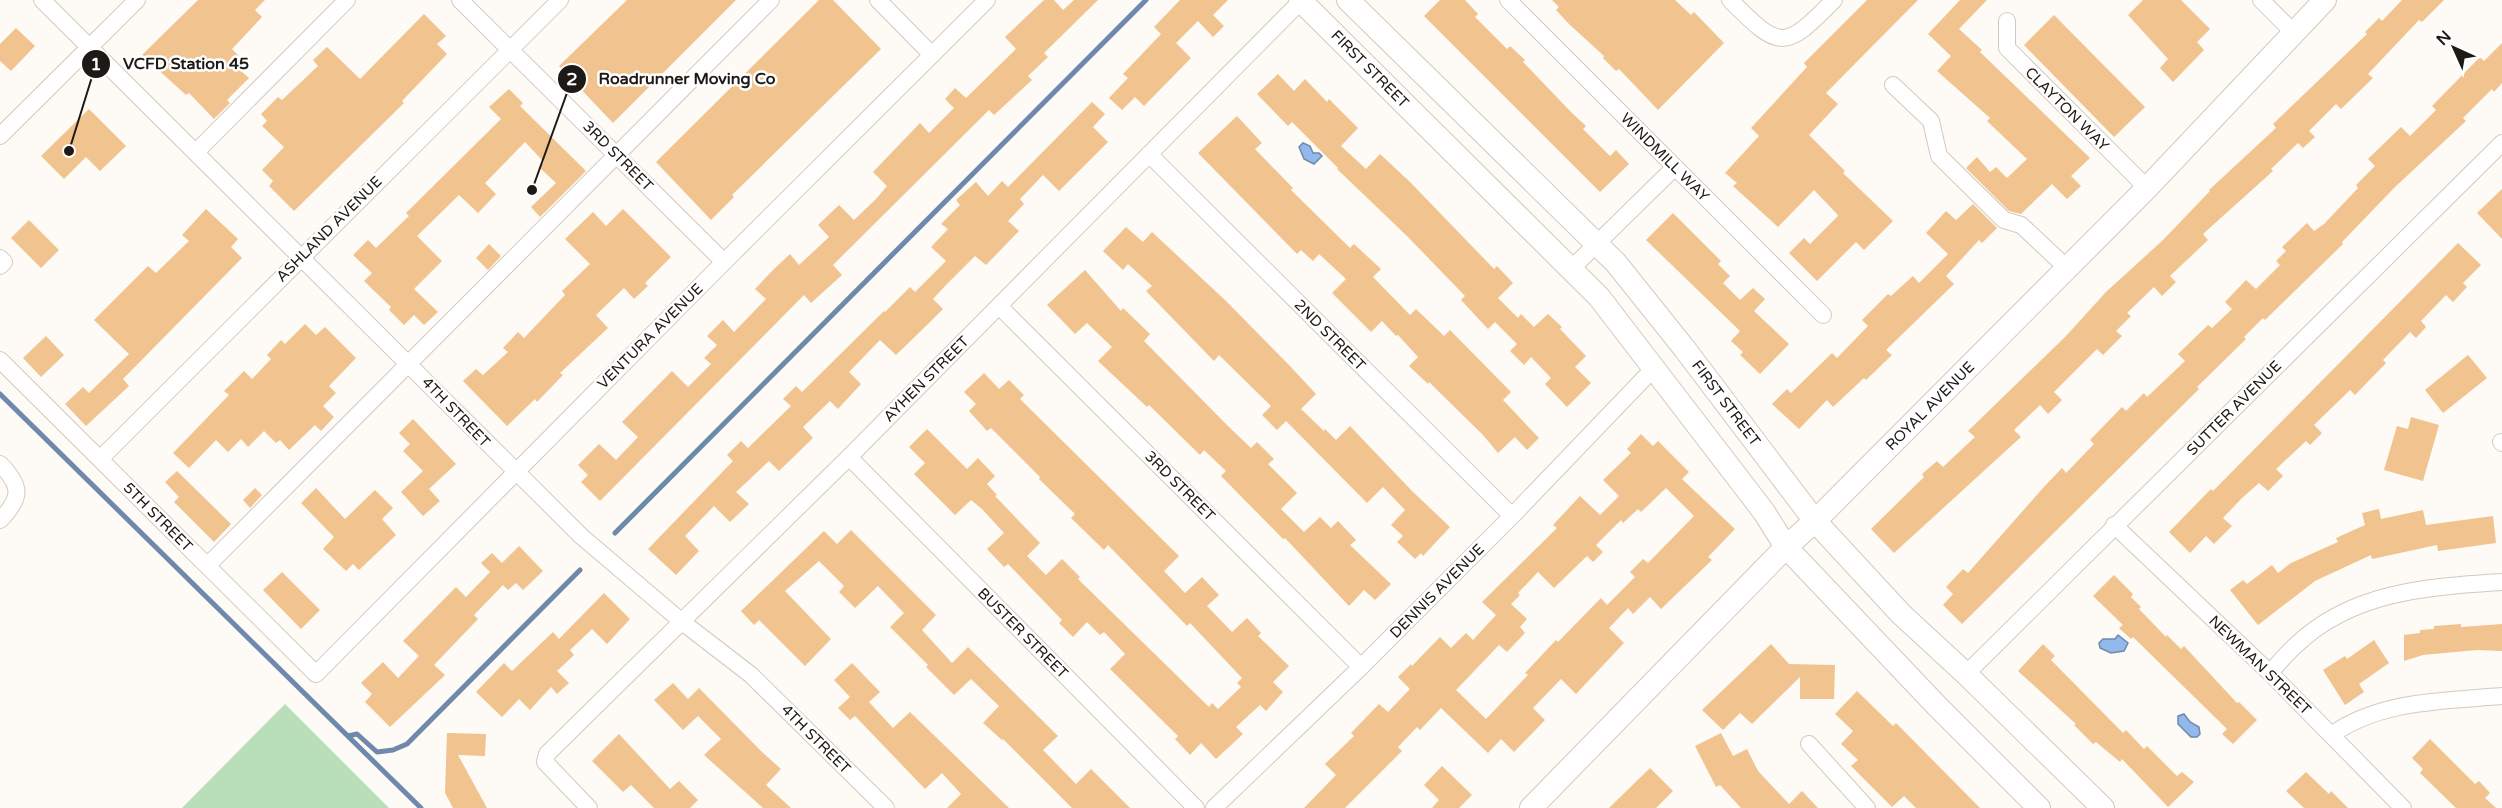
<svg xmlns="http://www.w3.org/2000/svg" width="2502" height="808" font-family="'Varela Round',sans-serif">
<rect width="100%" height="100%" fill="#fefaf5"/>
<path fill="#b8dfb9" d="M285,704L389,808H182Z"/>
<path fill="#92b8ec" stroke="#6f89ac" stroke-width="1.5" d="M1303,143L1310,146L1313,153H1319L1322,156L1314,164L1304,159L1299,147Z
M2118,635L2128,643L2124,651L2111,653L2100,648L2099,643L2103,639H2115Z
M2184,714L2190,722L2199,727L2200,734L2197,737H2191L2178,724V716Z"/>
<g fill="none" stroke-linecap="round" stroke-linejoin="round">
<path stroke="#6f89ac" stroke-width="5" d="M0,394L421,808
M615,533L1146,0
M348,736L357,734L377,752L393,750L407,744L580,570"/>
</g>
<path fill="#f1c38e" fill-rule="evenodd" d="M198,0H265L255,10L262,17L232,49L248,66L242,72L249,78L227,100L230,103L214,119L189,93L186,95L142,55Z
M627,0H736L613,123L559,66Z
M819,0H833L881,49L732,195L734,197L711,220L656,162Z
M1044,0H1054L1063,10L1074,0H1098L1044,53L1048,57L1028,76L1032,80L994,115L989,110L833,265L842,275L811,303L804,295L600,501L581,482L588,475L578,465L599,444L616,460L638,437L622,422L672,371L688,387L711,364L704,358L717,345L707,336L723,320L734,332L766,299L755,289L773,270L790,254L799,265L829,237L818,225L839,205L854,220L876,199L887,186L873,172L920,123L929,133L954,108L945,99L955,88L966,98L1016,49L1005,37Z
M1180,0H1228L1213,15L1224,26L1213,37L1198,21L1176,43L1191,58L1144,106L1135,97L1122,110L1109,98L1128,78L1123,74L1161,34L1154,27Z
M1440,0H1465L1478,14L1475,17L1507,49L1510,46L1525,60L1523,62L1572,113L1586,126L1583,129L1610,156L1616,150L1629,164L1600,192L1424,16Z
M1552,0H1675L1691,15L1694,12L1724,43L1658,110L1619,69L1616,71L1603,58L1604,56L1569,24L1556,10L1559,7Z
M1867,0H1918L1826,93L1838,104L1809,135L1845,171L1843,173L1893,221L1864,250L1856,242L1817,281L1789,253L1804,238L1810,244L1838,216L1837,214L1814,190L1778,227L1733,186L1737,183L1725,173L1759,136L1751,128L1807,67L1804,63Z
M1960,0H1987L1959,29L1982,50L1980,52L2090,158L2071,176L2081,186L2067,199L2052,184L2021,214L2009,211L1966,168L1977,157L1990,172L1996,167L2007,178L2027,159L1987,121L1990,118L1937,71L1951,56L1928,34Z
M2143,0H2181L2210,29L2197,42L2204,50L2173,82L2160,68L2168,59L2128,15Z
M2402,0H2444L2422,22L2419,20L2368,74L2373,78L2341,109L2336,104L2309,131L2315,137L2303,148L2298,143L2271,169L2273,171L2203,234L2208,240L2170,276L2176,282L2162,296L2154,287L2127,313L2131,316L2116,331L2122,336L2103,355L2097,349L2054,392L2062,400L2048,414L2040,405L2014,430L2021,437L1894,553L1871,529L1924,477L1922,474L1937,461L1943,467L1975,437L1968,431L2066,336L2106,292L2163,240L2210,191L2209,190L2276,128L2273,124L2367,34L2365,32L2379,18L2382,21Z
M424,14L446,36L437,44L447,54L402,101L404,103L294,211L269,186L273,181L262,170L284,147L262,126L267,121L261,114L278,97L282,100L318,66L313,60L327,47L360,79Z
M2054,15L2145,107L2114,137L2024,45Z
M16,28L35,46L11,71L0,61V44Z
M2502,43V83L2494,92L2492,89L2463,118L2466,121L2395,187L2342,242L2343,244L2265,320L2263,318L2244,337L2246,339L2197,387L2199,389L1962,624L1943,605L1953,594L1946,587L1963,569L1968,573L2043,488L2062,468L2066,473L2094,444L2090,440L2122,407L2126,411L2144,393L2147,397L2185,361L2178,354L2208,325L2212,328L2232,309L2225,302L2246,280L2256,289L2280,265L2276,261L2286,251L2282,247L2307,223L2314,231L2324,224L2358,188L2356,185L2375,166L2368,159L2401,127L2410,136L2436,110L2432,106L2480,57L2484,61Z
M1278,74L1294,91L1305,79L1327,102L1329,99L1358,128L1341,146L1366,169L1380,154L1410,182L1494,269L1497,266L1513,283L1498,298L1518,318L1521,314L1534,327L1548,314L1562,327L1560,329L1586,356L1575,367L1591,383L1567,407L1545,384L1551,378L1531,357L1524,365L1510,351L1517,344L1495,322L1488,329L1461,300L1465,296L1408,237L1337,169L1338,168L1292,122L1288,126L1257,94Z
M509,89L523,103L520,106L586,171L540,217L531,207L556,183L539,167L544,162L525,142L485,183L496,194L478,213L459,195L417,236L442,261L414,289L438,312L424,325L414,315L404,325L389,310L391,307L364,281L372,273L353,255L368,240L376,248L409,216L406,213L501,119L489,107Z
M1092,102L1105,114L1093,127L1108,142L1059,191L1043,175L1020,199L1024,204L1008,221L1019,231L986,265L975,256L946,285L933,299L943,309L927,325L896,355L880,340L849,372L861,384L838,409L830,401L803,427L813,438L779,471L769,461L736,492L749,504L730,522L714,506L685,536L699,551L676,575L648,549L733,461L727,455L741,441L748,448L791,406L783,399L796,386L802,392L884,311L885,312L910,287L915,292L946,261L931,247L948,229L941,224L960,205L956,200L976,182L988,196L1002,181L1008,187Z
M89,109L126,146L100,171L86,157L64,179L41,156Z
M1237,116L1262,143L1255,149L1293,188L1291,190L1350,248L1354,244L1381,269L1373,277L1410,315L1416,309L1444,336L1450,330L1511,392L1503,400L1539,438L1527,450L1515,437L1498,453L1483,435L1429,382L1428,384L1409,366L1418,357L1398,335L1396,336L1382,321L1371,332L1332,293L1346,279L1319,254L1313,261L1301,250L1297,254L1198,153Z
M2502,189V239L2477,213Z
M1973,204L1997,228L1982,243L1979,240L1946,276L1954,284L1886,350L1892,355L1866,380L1864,378L1833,407L1827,400L1799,429L1772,404L1787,389L1791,393L1832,353L1837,358L1868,326L1862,320L1888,294L1891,296L1913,276L1919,283L1948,254L1926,233L1946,211L1956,220Z
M206,209L238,239L231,247L242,258L123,379L129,386L86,426L65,404L83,387L89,393L129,354L94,320L148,266L156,273L189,241L182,235Z
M623,209L671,257L645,283L648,286L634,299L624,288L596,315L608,328L560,373L563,375L537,402L535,399L507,426L463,381L476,369L483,375L508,352L503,348L518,332L524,338L565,295L562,291L590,264L565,239L593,212L606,226Z
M1673,213L1721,261L1718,264L1730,276L1723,283L1740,300L1753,288L1765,299L1754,311L1789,344L1760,374L1740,355L1743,352L1731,341L1740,331L1646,240Z
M29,220L59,250L41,268L11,238Z
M1126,227L1143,242L1152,232L1226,301L1289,365L1316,394L1301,409L1324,431L1325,429L1336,440L1350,426L1412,491L1450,527L1423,556L1421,553L1415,559L1397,542L1403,536L1391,525L1405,510L1383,487L1367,503L1286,421L1277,430L1262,415L1271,406L1219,355L1214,361L1146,291L1152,286L1128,264L1123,270L1103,251Z
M2458,243L2481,265L2463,283L2467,287L2453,302L2446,295L2421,321L2426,327L2416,338L2410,332L2383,360L2386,363L2355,395L2350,390L2314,425L2322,433L2310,445L2306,441L2276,469L2283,476L2268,491L2259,483L2242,498L2223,518L2232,526L2214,544L2206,536L2190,553L2169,532L2211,489L2213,491Z
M489,244L501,256L488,270L476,258Z
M1085,270L1121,311L1123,308L1150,334L1144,341L1228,426L1251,448L1257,442L1274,459L1268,464L1297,493L1281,509L1304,532L1320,517L1331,528L1338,521L1356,540L1350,545L1391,584L1375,600L1364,590L1349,606L1285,538L1283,539L1221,476L1226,471L1204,450L1200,455L1149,405L1147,407L1098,361L1112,347L1087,323L1075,334L1047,305Z
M305,324L316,335L325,327L356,358L329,386L336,393L323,406L334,417L321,431L315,425L289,450L280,440L276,443L264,431L248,447L241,439L228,452L216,440L189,468L173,453L229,395L224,391L244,371L252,379L271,359L267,355L281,340L285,344Z
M46,336L64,355L41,377L23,358Z
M2468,355L2487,378L2443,413L2425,390Z
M984,373L999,389L1009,380L1024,395L1020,399L1179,556L1164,571L1185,593L1202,577L1219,595L1207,606L1232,632L1247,618L1261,633L1258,636L1289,666L1273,682L1283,692L1266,711L1260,705L1236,727L1243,734L1216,759L1201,743L1190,755L1175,739L1178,736L1110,669L1125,654L1104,632L1100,635L1087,622L1073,637L1059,623L1062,620L1008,564L1004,567L987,549L1004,533L982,509L971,500L955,515L914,474L925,463L909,447L927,429L967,469L978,458L995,476L987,484L997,495L995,496L1040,543L1027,556L1046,575L1062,559L1080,577L1078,579L1209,707L1212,703L1218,709L1241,687L1237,683L1242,678L1190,623L1187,626L1108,545L1104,550L1071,518L1075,514L1039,479L1040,477L991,428L987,431L969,411L976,404L964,392Z
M2411,417L2439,425L2423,481L2384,470L2397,426L2408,429Z
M413,419L456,464L429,489L440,501L423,516L401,492L423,471L403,451L410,444L399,433Z
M1641,434L1653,446L1658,441L1689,472L1682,479L1735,529L1708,557L1712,560L1661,609L1650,597L1633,614L1628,608L1609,628L1624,643L1576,694L1561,679L1533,708L1545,720L1514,752L1501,739L1488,753L1441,708L1420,730L1417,727L1398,747L1402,751L1345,808H1304L1336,775L1325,764L1354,736L1351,733L1379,704L1388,712L1410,689L1398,677L1411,664L1412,666L1440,637L1451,648L1466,633L1473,640L1496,615L1482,602L1557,528L1553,525L1580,496L1600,515L1619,496L1603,480L1631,453L1627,449ZM1666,488L1694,516L1648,563L1643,559L1630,572L1635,577L1607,605L1601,598L1558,642L1556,640L1525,673L1528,675L1486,719L1456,690L1499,645L1507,652L1525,633L1520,627L1527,619L1511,604L1520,595L1518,593L1538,572L1554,588L1587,556L1593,562L1603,552L1596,545L1621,520L1623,523L1638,509L1641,512Z
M177,471L231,524L214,542L174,502L179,497L165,482Z
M255,488L262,495L250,508L243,500Z
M316,488L345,519L375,490L393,508L382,519L396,535L359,570L353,564L346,571L323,549L334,537L301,503Z
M2379,509L2381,519L2423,510L2426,525L2493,516L2496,543L2438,551L2437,545L2372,559L2371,555L2315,581L2258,625L2230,590L2243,580L2247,584L2272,565L2278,573L2291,563L2338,542L2336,538L2365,525L2362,513Z
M851,530L936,615L922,630L952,663L968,647L1058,736L1043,750L1076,784L1091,769L1130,808H1072L1003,739L1002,740L983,723L999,706L971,679L954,695L926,667L928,665L890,627L904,613L878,586L855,608L839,592L844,586L819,561L785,591L831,639L805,666L759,620L754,625L741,611L824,531L837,544Z
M519,546L543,571L523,590L516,583L508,590L503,585L474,615L478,619L434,665L445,675L390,727L365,702L372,694L361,683L383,662L398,678L419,656L403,641L456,587L466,597L490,572L481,563L492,553L502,563Z
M282,572L320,610L301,629L263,590Z
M2114,575L2133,594L2131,597L2141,607L2139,609L2166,637L2167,635L2181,649L2184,646L2237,703L2239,702L2257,720L2233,744L2222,734L2227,729L2133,637L2131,639L2119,628L2123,625L2093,596Z
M604,593L630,619L607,644L592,629L570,650L574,655L557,671L569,683L557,694L551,687L530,710L519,699L502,717L476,692L504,663L512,671L553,632L559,639Z
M2461,624V627L2502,624V651L2477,650L2423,655L2404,661V635L2420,633V630L2434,629V626Z
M2374,640L2389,663L2359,684L2364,692L2345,705L2323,670L2345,656L2347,659Z
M1771,644L1789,664L1835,665L1834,699H1800V677L1752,724L1740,713L1723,730L1702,710Z
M2043,644L2055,656L2051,660L2123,733L2126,730L2144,749L2147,746L2177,776L2182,772L2194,782L2168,807L2122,759L2120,762L2096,742L2093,744L2074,725L2076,724L2018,671Z
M852,663L880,692L869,702L893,728L910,712L1009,808H947L961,794L942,773L925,789L855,716L850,720L838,708L850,697L834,680Z
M673,683L688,699L699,688L762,752L781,769L766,785L791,808H763L704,755L721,739L698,716L683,730L654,700Z
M1857,691L1893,726L1896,723L1980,808H1916L1904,796L1892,807L1851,766L1858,760L1841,744L1853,731L1835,714Z
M447,733L486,734L485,756L458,755L487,808H453L445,793Z
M1721,733L1733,756L1747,749L1758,771L1789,804L1802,791L1818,808H1741L1720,785L1716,787L1695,746Z
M619,734L670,789L679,781L698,800L690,808H654L631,785L623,792L592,761Z
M2430,739L2475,784L2479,781L2490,793L2485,798L2496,808H2456L2420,773L2423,769L2412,758Z
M1442,766L1472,795L1459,808H1432L1439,800L1424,785Z
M1650,768L1673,791L1656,808H1609Z
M2306,772L2329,794L2331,791L2348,808H2304L2286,791Z"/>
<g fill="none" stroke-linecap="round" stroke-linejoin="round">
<defs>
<path id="minor" d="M42,0L581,536L681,621L751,675L886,808
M460,0L724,262
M878,0L932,55
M1508,0L1823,315
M1730,0C1780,50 1784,51 1834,0
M2261,0L2293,32
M2007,21V48L2147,188
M1893,85L1931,121L1939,156L2004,220L2021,225L2067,268
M0,136L137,0
M196,152L347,0
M1149,154L1512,516
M0,258L4,262L0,266
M1571,269L1675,167
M999,306L1361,667
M0,360L316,674L724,262L987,0
M2501,442L2502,443
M849,457L1196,808
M100,459L560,0
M0,464C22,486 22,498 0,520
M2114,525L2270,673L2403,808
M208,565L771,0
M2270,673C2278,664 2286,654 2295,646C2352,591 2428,587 2502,582
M1966,674L2502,143
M2331,735C2381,700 2443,701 2502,696
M1809,744L1867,808
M589,808L545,762L547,754L849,457L1302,0
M1214,808L1361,667L1512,516L1654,368"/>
<path id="major" d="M1300,0L1599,297L1764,512L1786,547L1936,705L2039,808
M1348,0L1616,263L1684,348L1815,521L1901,614L1966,674L2103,808
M1531,808L1786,547L1815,521L2147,188L2325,0"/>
</defs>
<use href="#minor" stroke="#d3c9be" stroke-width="18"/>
<use href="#major" stroke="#d3c9be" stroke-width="24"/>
<use href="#minor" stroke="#fff" stroke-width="16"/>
<use href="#major" stroke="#fff" stroke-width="22"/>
</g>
<g text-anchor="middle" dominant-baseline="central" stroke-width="5" stroke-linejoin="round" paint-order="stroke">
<g font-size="15" fill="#1d1a16" stroke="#fff">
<text transform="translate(1370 69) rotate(45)">FIRST STREET</text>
<text transform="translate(2067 109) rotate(45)">CLAYTON WAY</text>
<text transform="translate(618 156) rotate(45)">3RD STREET</text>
<text transform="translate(1665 157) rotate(45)">WINDMILL WAY</text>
<text transform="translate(329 229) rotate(-45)">ASHLAND AVENUE</text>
<text transform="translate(1330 335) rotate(45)">2ND STREET</text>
<text transform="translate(650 336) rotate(-45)">VENTURA AVENUE</text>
<text transform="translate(926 379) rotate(-45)">AYHEN STREET</text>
<text transform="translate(1726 403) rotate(53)">FIRST STREET</text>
<text transform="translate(1930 406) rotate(-45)">ROYAL AVENUE</text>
<text transform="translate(2234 408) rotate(-45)">SUTTER AVENUE</text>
<text transform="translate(456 412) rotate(46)">4TH STREET</text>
<text transform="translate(1180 486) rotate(45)">3RD STREET</text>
<text transform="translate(158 517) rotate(45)">5TH STREET</text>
<text transform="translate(1437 591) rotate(-45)">DENNIS AVENUE</text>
<text transform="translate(1023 633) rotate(45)">BUSTER STREET</text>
<text transform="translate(2260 665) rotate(44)">NEWMAN STREET</text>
<text transform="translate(816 739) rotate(45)">4TH STREET</text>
</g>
</g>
<path fill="none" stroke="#1d1a16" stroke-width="2" d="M69 151L96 64M532 190L572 79"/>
<g fill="#1d1a16" stroke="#fff" stroke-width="2">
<circle cx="69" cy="151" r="6"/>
<circle cx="532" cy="190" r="6"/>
<circle cx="96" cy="64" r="15"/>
<circle cx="572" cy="79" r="15"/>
</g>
<g font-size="18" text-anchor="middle" font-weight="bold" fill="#fff">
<text x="96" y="70">1</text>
<text x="572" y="85">2</text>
</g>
<g font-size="16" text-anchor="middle" font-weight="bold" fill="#1d1a16" stroke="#fff" stroke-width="5" stroke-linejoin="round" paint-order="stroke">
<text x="186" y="69">VCFD Station 45</text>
<text x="687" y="84">Roadrunner Moving Co</text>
</g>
<g transform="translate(2454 48) rotate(315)" stroke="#ffffff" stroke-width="4.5" paint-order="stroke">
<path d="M0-4.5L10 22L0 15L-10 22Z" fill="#1d1a16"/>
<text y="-9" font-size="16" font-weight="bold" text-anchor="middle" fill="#1d1a16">N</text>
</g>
</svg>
